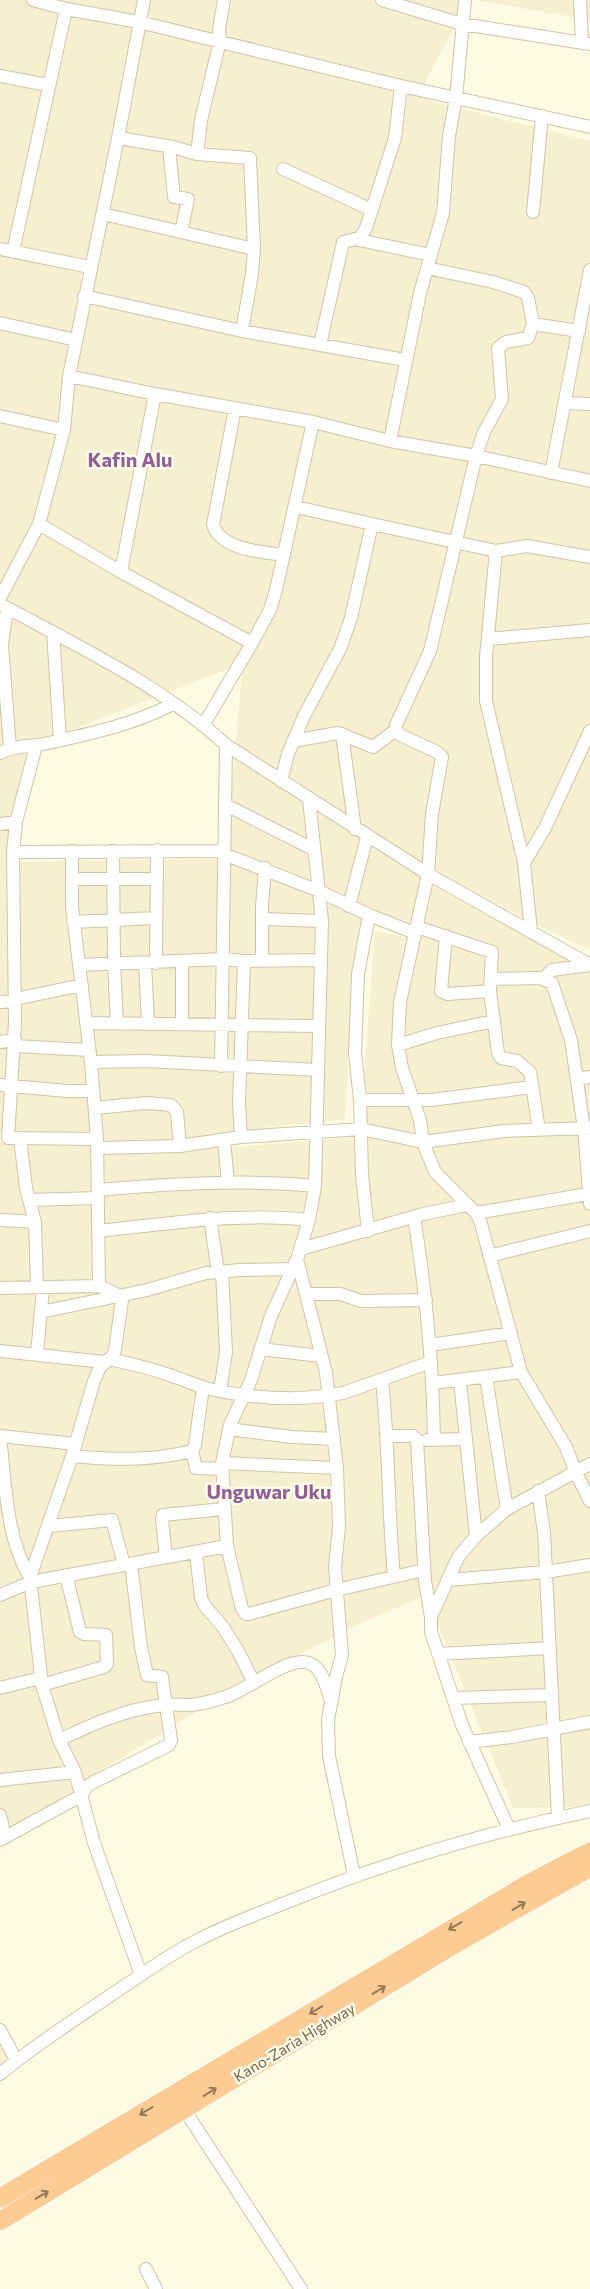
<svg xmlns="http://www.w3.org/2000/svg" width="590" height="2289" font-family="Commissioner,sans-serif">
<rect width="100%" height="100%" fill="#fefbe3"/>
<path fill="#f6efd0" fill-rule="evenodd" d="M0,0H468L426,81L423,99L590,141V950L533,923L426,865L412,922L364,909L351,999L345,1119L252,1129L160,1143L104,1145L40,1133L0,1132ZM243,663L225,859L8,862L28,747Z
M474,0H590V20Z
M430,884L590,971V1804L573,1807L513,1808L426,1595L359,1624L239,1686L98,1772L0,1842V1142L94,1145L102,1153L247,1146L359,1137L375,931L418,940Z
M0,2041L16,2065L0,2079Z"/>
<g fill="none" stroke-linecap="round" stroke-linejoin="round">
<defs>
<path id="minor" d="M33,0L66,9L139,22L401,86L590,127
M224,0L219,29L220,41L201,120L197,154L250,158L254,249L252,274L242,331
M382,0L462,24L590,44
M580,0L582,43
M0,76L48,85
M118,138L173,147L197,154
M169,147L174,197L188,199L181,232
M283,169L372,210
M533,212L542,116
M103,214L254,249
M354,239L431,255
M0,249L90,267
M13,252L66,9
M427,268L493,282L524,292L528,298L533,324L528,338L506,342L498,348L502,399L484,432L476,456L430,651L396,725V730L400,735L437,752L442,757L432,814L428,874L400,1002L398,1045L402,1068L420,1120L423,1142L435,1172L476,1213L480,1220L521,1372L566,1447L576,1473L590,1501
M84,296L242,331L405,360
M0,323L76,340
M533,324L579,331
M320,345L343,242L360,238L366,228L395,138L401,86
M69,376L155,394L313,422L390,441L476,456L590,481
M565,403L590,404
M235,408L213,525C222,550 261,552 284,555
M0,416L64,430
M390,441L420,293L443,213L449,136L456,98L465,0
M551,473L590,270
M296,507L372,524
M39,524L121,572L252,643L270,610L276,590L313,422
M496,551L527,546L590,557
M121,572L155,394
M0,598L39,524L64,430L69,376L118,138L144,0
M0,604C77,646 161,685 226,745L428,874L590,965
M7,608L2,645L10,748
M53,632L60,740
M489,639L590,630
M204,724L252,643
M342,734L355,829
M293,741L338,733L373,747L396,730
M0,753C14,745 32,747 48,743C93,733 132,725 173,704
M281,781L288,754L304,716L340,649L351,618L372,524L496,551L486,657V701L524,863
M226,805L313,849
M0,824L16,822
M72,851V907L91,1062L97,1139L99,1286L118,1295L122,1300L115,1350L112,1357L100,1367L94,1381L72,1456L30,1577L42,1685L59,1740L75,1772L94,1843L141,1975
M113,851L114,964L117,1023
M13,852L224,851
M224,854L319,891L369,915L415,933
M72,879H157
M349,906L367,837
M262,919L322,921
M73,922L156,918
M417,927L492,952L490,991L498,1053L501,1058L517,1061L530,1072L539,1130
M531,931L524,863L545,828L590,731
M446,936L441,991L447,994L490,991
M262,961V907L265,868
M145,963L148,1022
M156,963L157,850
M79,965L224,959L244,961L321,960
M544,978L552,970L589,965
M491,979L540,978L552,983L571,1040L584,1129L590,1204
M15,999L82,985
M0,1002L15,1001
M86,1023L319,1026
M182,1023V962
M0,1042L15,1040
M398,1045L437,1033L494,1021
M14,1046L89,1050
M91,1062L146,1061L317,1070
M221,1066L226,745
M577,1079L590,1077
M0,1085L67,1091H93
M360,1100H431L532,1087
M95,1108L147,1103L171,1105L177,1112L180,1146
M241,1137L239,1104L244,961
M8,1138L15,1023L13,852L16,822L36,746
M12,1138L97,1139
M20,1138L26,1188L35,1222L37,1287
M224,1140L228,1183
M98,1148L180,1146L241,1137L361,1129L423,1142L504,1131L590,1128
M315,1186L309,1220L297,1259L271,1316L251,1380L230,1425L222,1463L227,1546L242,1609L246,1614H249L336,1590L424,1570
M98,1190C170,1184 243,1179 315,1186L322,921L309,799
M29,1200L98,1198
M476,1213L588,1194
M414,1217C426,1291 433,1364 434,1439
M210,1218L218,1272
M0,1220L35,1222
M98,1231C170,1224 236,1212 309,1220
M368,1231L362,1175L360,1100L355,1053L358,974L369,915
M301,1249L423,1214L467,1205
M489,1256L590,1231
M297,1259L326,1373L337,1468L339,1527L335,1567L342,1655L336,1677L328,1720L329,1756L354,1875
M0,1288L99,1286
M306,1294H340L361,1301L426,1300
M41,1312L147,1290L206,1273L240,1270L294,1269
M430,1345L511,1333
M260,1349L321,1356
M0,1351L105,1362
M37,1354L43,1287
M109,1359C131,1364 152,1368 172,1376C183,1379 194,1385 205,1388C249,1398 298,1402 343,1393L431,1362
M486,1377L507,1509
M382,1380C389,1446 388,1511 394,1577
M460,1381L476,1536
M433,1383L521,1372
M220,1391L226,1352L222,1271
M229,1429L292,1437L334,1439
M388,1436H413L417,1440L425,1581L431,1617
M427,1440L465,1439
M192,1451L196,1468L222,1469
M72,1456C113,1460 152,1461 192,1451L195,1445L203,1387
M222,1463L337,1468
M538,1491L544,1532L558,1818
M50,1526L112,1520L124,1565
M196,1552L201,1598L205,1606L223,1627L238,1651L254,1683
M166,1557L162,1520L163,1515L223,1509
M30,1577C6,1539 5,1480 0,1436L76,1444
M448,1580L546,1572L590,1565
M0,1595L31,1582L227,1546
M438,1654L550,1648
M42,1685L104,1667L107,1664L106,1635L84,1634L80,1632L66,1575
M0,1688L40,1678
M453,1698L551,1695
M59,1740C91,1725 121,1711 156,1706C168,1704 179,1705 191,1705C204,1704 216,1700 228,1696C248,1689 284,1660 304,1662C322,1663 326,1687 331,1701
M469,1742L512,1737L590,1722
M0,1780L75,1772
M0,1815L5,1837
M509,1829L462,1725L431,1632V1617L453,1568L459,1556L476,1536L507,1509L590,1464
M0,1840L82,1795L87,1786L94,1782L169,1745L171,1740L162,1677L147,1675L141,1647L131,1564
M0,2030L16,2060
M0,2074C35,2045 73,2021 111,1995C140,1976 169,1954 200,1939C229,1924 260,1913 290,1901C387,1862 488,1832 590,1811
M184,2109L301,2289
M146,2269L156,2289"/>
<path id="highway" d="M0,2198L528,1884L590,1852
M0,2221L453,1945L590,1867"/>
</defs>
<use href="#minor" stroke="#d0c4a8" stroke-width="14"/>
<use href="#highway" stroke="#fff" stroke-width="21"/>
<use href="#minor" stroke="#fff" stroke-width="12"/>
<use href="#highway" stroke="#fdcc95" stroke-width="19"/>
</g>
<defs><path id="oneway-shaft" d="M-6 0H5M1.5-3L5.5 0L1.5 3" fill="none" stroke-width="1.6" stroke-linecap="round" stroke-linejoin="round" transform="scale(1.25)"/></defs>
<g stroke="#937a57">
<use href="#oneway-shaft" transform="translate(519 1906) rotate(-31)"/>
<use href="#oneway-shaft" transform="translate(455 1926) rotate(149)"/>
<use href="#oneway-shaft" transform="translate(379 1990) rotate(-31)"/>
<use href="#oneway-shaft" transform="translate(316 2010) rotate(149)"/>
<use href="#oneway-shaft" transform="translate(210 2092) rotate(-32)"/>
<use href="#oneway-shaft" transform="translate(146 2111) rotate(149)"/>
<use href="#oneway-shaft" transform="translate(42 2195) rotate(-31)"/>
</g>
<g text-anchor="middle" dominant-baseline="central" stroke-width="5" stroke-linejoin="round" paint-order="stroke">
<g font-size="15" fill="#786547" stroke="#fffcea">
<text transform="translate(294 2042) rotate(-31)">Kano-Zaria Highway</text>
</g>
<g font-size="20" font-weight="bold" fill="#915e95" stroke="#fffcea">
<text x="130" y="459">Kafin Alu</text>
<text x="269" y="1491">Unguwar Uku</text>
</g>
</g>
</svg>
